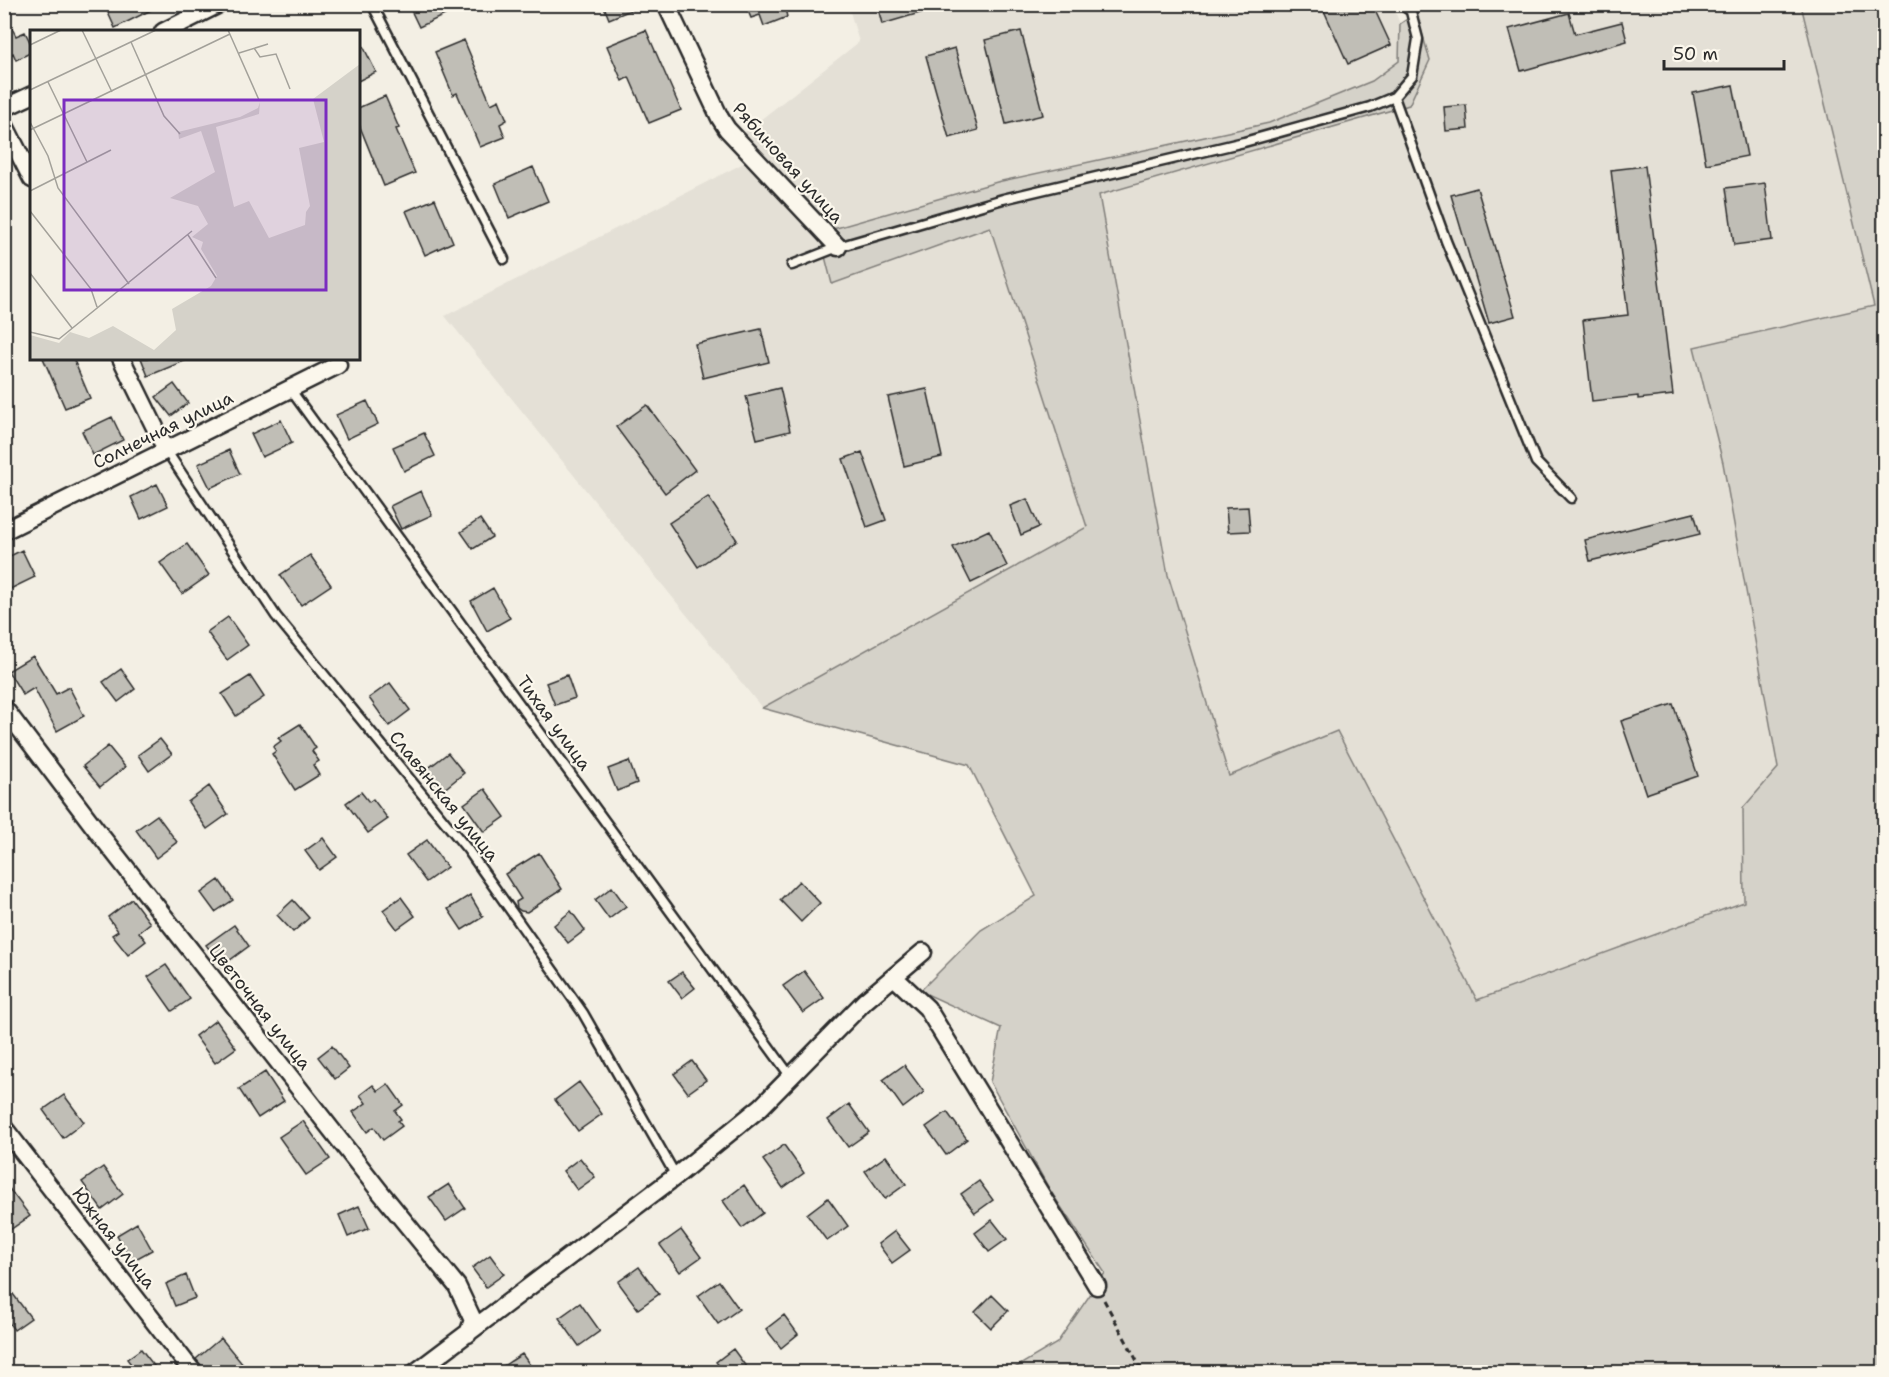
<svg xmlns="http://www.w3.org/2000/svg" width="1889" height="1377" font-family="'Shantell Sans',sans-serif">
<rect width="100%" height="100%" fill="#f3efe4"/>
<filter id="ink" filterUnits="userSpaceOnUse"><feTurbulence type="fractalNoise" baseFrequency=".0167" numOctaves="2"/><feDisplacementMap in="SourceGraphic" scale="12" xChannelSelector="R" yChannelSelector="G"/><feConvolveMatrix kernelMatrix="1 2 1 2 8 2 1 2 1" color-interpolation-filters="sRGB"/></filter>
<g filter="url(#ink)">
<path fill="#e4e0d6" d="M1392,4L1400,24L1399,61L1372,81L1269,123L997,182L819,233L833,284L990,227L1087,527L762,708L445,316L744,163L745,132L859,42L848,5Z
M1441,5H1801L1874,306L1695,347L1723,463L1778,769L1743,808L1744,902L1477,1000L1337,731L1229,776L1168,575L1099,194L1409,105L1430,60L1416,13Z"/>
<path fill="#d5d2c9" stroke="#807e7a" stroke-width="1.5" d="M1801,5H1884V1372H1008L1057,1343L1105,1273L1051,1192L990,1082L1001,1028L920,991L981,930L1036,896L969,765L762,708L1087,527L990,227L832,284L819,233L997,182L1269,123L1372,81L1399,61L1400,24L1416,13L1430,60L1409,105L1099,195L1168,575L1229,776L1337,731L1477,1000L1744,902L1743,808L1778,768L1723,463L1694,347L1874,306Z"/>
<path fill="#c0beb6" stroke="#2b2b2b" stroke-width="1.5" d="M104,4H163L115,28Z
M408,4H440L445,15L419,27Z
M603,4H643V5L609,19Z
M745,4H784L787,17L764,26L760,15L751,18Z
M877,4H937V8L882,24Z
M1321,4H1372L1391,45L1348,64Z
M4,13L16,36L25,32L32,46V52L16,60L13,53L4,57Z
M1569,13L1575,34L1622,22L1627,41L1521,71L1509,29Z
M646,30L681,110L649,123L629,77L622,81L607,46Z
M1021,31L1043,115L1006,124L985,40Z
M358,36L376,72L358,81Z
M464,40L491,104L499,100L507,120L500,124L505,137L480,147L457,93L453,95L435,52Z
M955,48L978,130L949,138L926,56Z
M1733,85L1747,156L1706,164L1693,93Z
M385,96L399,128L396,129L415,173L384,186L358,122V108Z
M1466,105L1468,129L1446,131L1444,107Z
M1645,166L1673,395L1638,399V396L1592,401L1583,320L1628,315L1611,170Z
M533,167L548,201L509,218L495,184Z
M1765,183L1772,240L1734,245L1726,188Z
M1477,188L1515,316L1489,323L1451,195Z
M435,199L453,242L425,255L406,211Z
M761,329L769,362L703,378L695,344Z
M43,358H73L90,398L65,408Z
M141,358H189V359L148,376Z
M174,384L188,403L171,416L156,397Z
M780,388L790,431L757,439L746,396Z
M927,389L942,457L904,466L888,397Z
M367,401L378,424L347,439L336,415Z
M647,405L695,470L665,493L616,427Z
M112,417L123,440L93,455L82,431Z
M281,420L292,443L262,457L251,434Z
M424,433L435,456L404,471L393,447Z
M229,450L240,474L210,488L198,464Z
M862,452L886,520L867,527L843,459Z
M157,484L168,506L141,519L131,497Z
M421,491L432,515L401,529L390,506Z
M708,497L737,540L698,567L669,523Z
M1027,499L1039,527L1021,535L1010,506Z
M1248,507L1250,531L1228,532L1226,508Z
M1694,513L1700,534L1590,561L1585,540Z
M480,519L492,537L473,549L461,532Z
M989,530L1007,566L971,583L953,547Z
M187,544L209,575L182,594L160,563Z
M22,550L35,577L4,592V559Z
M310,555L331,585L301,605L280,575Z
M493,588L510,618L487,631L471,601Z
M228,617L248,645L227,660L207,632Z
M33,656L56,694L69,687L84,716L57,731L34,688L23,695L8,671Z
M121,669L135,689L118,702L103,682Z
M567,675L575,698L555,705L546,683Z
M250,676L264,697L236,716L222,694Z
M390,683L410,710L389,726L369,698Z
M1673,704L1698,776L1646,794L1621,721Z
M300,724L316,748L312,751L319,761L313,765L319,775L295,790L272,754L276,751L273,747L281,741L278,738Z
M160,739L172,754L149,771L138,755Z
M108,746L125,767L100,787L83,766Z
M448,753L464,773L442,791L426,770Z
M629,761L637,783L617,791L608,769Z
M209,786L228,814L207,829L188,802Z
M485,789L505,817L484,832L464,804Z
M361,792L369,802L373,799L388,819L368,833L346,803Z
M157,815L177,842L156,858L136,830Z
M323,838L337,857L319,870L305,851Z
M427,840L447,867L426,882L406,855Z
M539,853L562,889L527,912L521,911L517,908L516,902L521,899L505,874Z
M219,880L233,900L215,912L201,893Z
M799,881L820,903L801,922L780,900Z
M612,887L626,906L609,919L595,900Z
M470,895L483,917L462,930L448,909Z
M401,897L415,916L397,929L383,910Z
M132,899L150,923L139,932L146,941L128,955L112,935L118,931L108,917Z
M293,900L309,918L293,932L277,915Z
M571,911L585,930L568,943L554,925Z
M234,925L249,946L222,966L206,945Z
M166,965L190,999L172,1011L148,977Z
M804,971L824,998L803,1013L783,986Z
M682,972L695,988L682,998L669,981Z
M216,1020L236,1048L215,1063L195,1036Z
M332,1046L349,1068L335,1079L318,1057Z
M692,1061L706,1080L688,1093L674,1074Z
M904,1065L924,1092L903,1108L883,1080Z
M265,1072L284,1101L258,1118L239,1089Z
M579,1082L602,1114L578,1131L555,1100Z
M388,1084L403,1105L395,1111L401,1119L398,1121L402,1126L383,1140L374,1127L367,1132L353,1112L366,1103L360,1095L373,1085L378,1091Z
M64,1095L84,1122L63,1138L43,1110Z
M849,1104L869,1132L848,1147L828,1120Z
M947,1112L967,1139L946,1155L926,1127Z
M303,1121L330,1159L306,1175L279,1137Z
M784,1145L804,1173L783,1188L763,1160Z
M886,1156L906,1184L885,1199L865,1171Z
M580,1158L595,1177L577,1190L563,1171Z
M103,1167L123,1194L102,1210L82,1182Z
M979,1181L993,1200L975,1213L961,1194Z
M4,1182L30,1216L4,1234Z
M449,1184L465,1208L446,1221L429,1197Z
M744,1185L763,1213L742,1228L723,1201Z
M828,1198L848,1226L827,1241L807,1214Z
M359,1206L369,1228L348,1237L339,1215Z
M992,1220L1007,1239L989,1252L975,1233Z
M137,1223L152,1250L132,1261L117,1235Z
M681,1230L701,1257L680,1272L660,1245Z
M895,1231L910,1250L892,1263L878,1244Z
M490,1255L504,1274L486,1287L472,1268Z
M639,1267L659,1294L638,1309L618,1282Z
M186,1275L195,1298L175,1306L166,1284Z
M719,1281L739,1309L718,1324L698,1296Z
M4,1282L31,1318L14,1330L4,1316Z
M992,1295L1008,1311L991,1328L975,1312Z
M580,1303L600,1331L579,1346L559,1318Z
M784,1315L798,1334L781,1348L766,1329Z
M221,1338L244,1366L236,1372H207L196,1359Z
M141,1349L155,1367L148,1372H137L127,1359Z
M733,1349L747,1368L741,1372H724L716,1362Z
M522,1354L535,1372H495L511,1361Z"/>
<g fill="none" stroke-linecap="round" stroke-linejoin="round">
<defs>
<path id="lane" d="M372,4L504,259
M1394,97L1446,241L1536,462L1571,498
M792,265L838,247L1003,199L1244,142L1370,107L1394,97L1412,76L1418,39L1409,4
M290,389L791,1077
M166,450L276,616L468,850L583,1013L676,1176
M4,1368L8,1372"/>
<path id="street" d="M666,4L720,118L727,129L838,247
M1409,4V5
M163,32L219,4
M4,108L32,95
M4,124L32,179
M121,358L166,450
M4,531L338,365
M4,708L98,832L381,1193L457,1286L473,1320L468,1334
M894,977L927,1008L1097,1286
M4,1128L193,1372
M416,1372L676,1176L761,1107L865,1001L923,952"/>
</defs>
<use href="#lane" stroke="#2b2b2b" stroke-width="13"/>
<use href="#street" stroke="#2b2b2b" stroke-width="21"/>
<path stroke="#2b2b2b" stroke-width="3" stroke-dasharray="6 4.5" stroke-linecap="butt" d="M1104,1300L1143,1372"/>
<use href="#lane" stroke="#fbf7ec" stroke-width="8"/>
<use href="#street" stroke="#fbf7ec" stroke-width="16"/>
</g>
</g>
<g text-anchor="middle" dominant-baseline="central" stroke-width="4.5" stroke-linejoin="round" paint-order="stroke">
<g font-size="18" fill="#2b2b2b" stroke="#fbf7ec">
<text transform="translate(788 163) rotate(48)">Рябиновая улица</text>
<text transform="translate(163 430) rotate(-26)">Солнечная улица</text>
<text transform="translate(554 723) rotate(54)">Тихая улица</text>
<text transform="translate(444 796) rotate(51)">Славянская улица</text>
<text transform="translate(260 1007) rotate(52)">Цветочная улица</text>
<text transform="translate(114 1238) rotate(52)">Южная улица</text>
</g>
</g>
<g transform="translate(30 30)">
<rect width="330" height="330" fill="#f3efe4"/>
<path d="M330,34V330H0V305L29,313L40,302L59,308L83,296L124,320L146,300L142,279L181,256L187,246L171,219L173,212L162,207L178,194L168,176L140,168L185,142L171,101L149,109L148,102L210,87L228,78L230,72L229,84L186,97L204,177L219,171L239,208L275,195L276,182L280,176L269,118L294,112L283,69Z" fill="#d5d2c9"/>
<path fill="none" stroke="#a3a19a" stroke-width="1.5" d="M52,0L82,62M198,0L229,70M101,12L134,86L150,104M0,15L31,0M224,18L230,27L246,24L260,59M209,23L238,14M18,52L57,132M0,60L126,0M0,92L18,126L28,158L99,254M0,100L200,4M0,161L81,120M0,181L61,259L67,277M158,205L186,248M0,243L42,298M0,302L29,309L162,201"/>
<path fill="#7b2cbf" fill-opacity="0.15" stroke="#7b2cbf" stroke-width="3" d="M34,70H296V260H34Z"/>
<rect width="330" height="330" fill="none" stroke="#2b2b2b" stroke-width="3"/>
</g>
<rect width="1889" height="1377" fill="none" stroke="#fbf7ec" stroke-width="24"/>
<rect x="12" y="12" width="1865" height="1353" fill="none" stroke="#2b2b2b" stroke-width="2" filter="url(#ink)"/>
<path d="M1664 60v9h120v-9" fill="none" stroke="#2b2b2b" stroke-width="3"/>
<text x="1673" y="60" font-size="18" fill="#2b2b2b" stroke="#fbf7ec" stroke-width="4.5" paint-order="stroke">50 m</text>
</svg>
